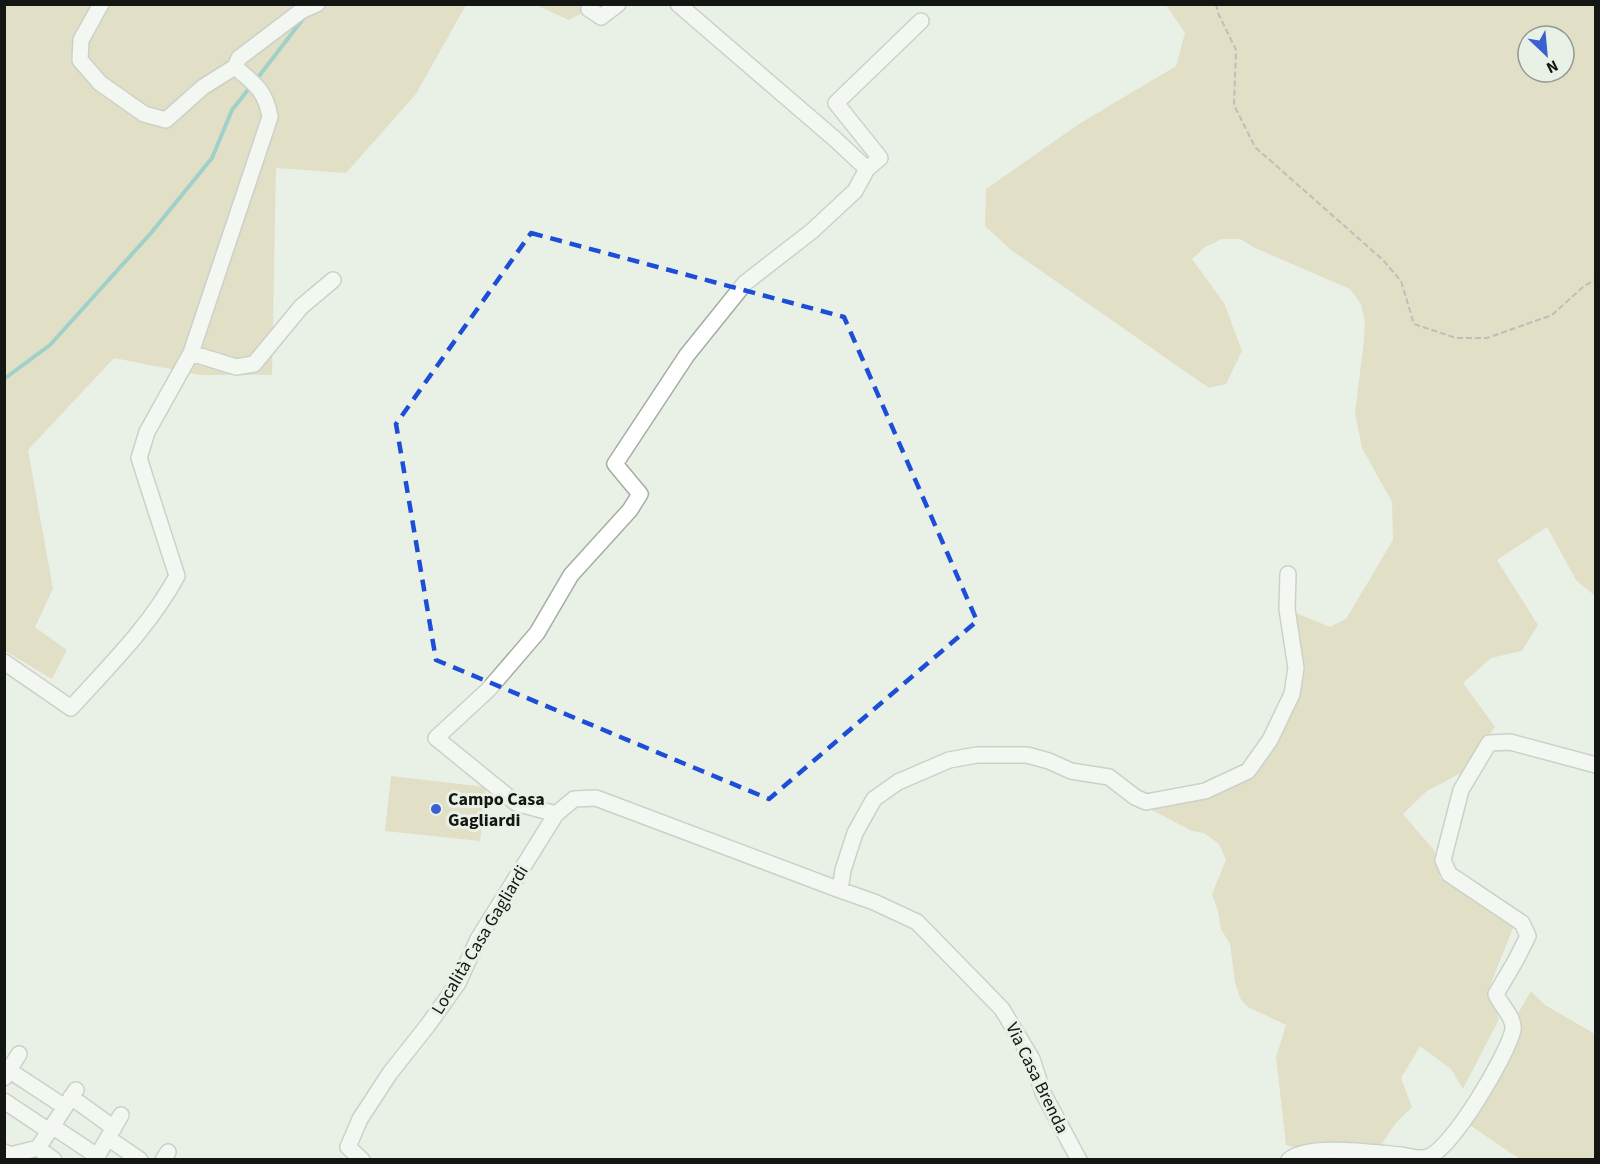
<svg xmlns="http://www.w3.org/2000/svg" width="1600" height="1164" font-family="'Source Sans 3',sans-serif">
<rect width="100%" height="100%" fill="#e9f1e7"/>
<path fill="#dac9a0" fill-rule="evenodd" d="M4,5H466L416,94L346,173L276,168L272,375H200L114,358L28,450L53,589L35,627L67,650L52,679L5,651Z
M536,5H596L569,20Z
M1166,5H1595V596L1576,580L1547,527L1497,560L1538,625L1522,651L1491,658L1463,683L1495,727L1463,772L1427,791L1403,814L1434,850L1440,878L1513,928L1489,988L1499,1019L1463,1089L1451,1069L1420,1046L1401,1078L1412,1107L1395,1124L1372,1159H1334L1286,1145L1276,1057L1286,1025L1248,1007L1241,1000L1235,983L1230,944L1221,929L1218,911L1212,894L1226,860L1219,844L1204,833L1192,831L1146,807L1207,795L1266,756L1286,724L1297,699L1304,671L1296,613L1330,627L1346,619L1393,540L1392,502L1362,448L1355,413L1364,340L1365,322L1361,304L1350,289L1255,248L1240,239H1222L1205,247L1192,259L1224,303L1242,351L1226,384L1209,388L1011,250L985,226L986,189L1079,124L1176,66L1185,33ZM1528,36H1564V72H1528Z
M391,776L486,787L480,841L385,831Z
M1531,991L1545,1005L1595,1034V1159H1517L1518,1158L1458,1117Z"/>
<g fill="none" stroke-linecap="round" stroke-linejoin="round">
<path stroke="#48aba5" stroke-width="4" d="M256,80L306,15
M4,379L50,345L151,233L212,158L232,110L251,86"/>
<defs>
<path id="minor" d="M590,4L589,9L601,17L618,4
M678,4L836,140L867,169L880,158L836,103L921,21
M235,67L239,58L301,11L317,4
M191,353L236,367L254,364L301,307L333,280
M4,662L71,708C109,666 150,626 177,576L139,458L147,432L191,353L270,117C266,91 254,83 235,67L203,87L166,120L144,114L100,83L80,60L81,40L101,4
M556,814L516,803L436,738L488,690L537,633L571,575L630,510L640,494L615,464L687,355L745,283L812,231L855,191L867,169
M4,1067L65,1107
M4,1078L19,1054
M71,1097L114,1128
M4,1101L49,1131
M52,1126L97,1156
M108,1138L140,1160
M38,1148L54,1160
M4,1152L10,1155L38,1148L76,1090
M95,1160L121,1115
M163,1160L168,1152
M362,1160L348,1147L360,1119L390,1073L428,1025L458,983L478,939L556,814L574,799L596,798L840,890
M1079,1160L1043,1093L1032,1059L1002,1009L917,922L874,902L840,890L843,870L855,833L874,799L898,782L949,760L977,755H1027L1049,761L1071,771L1109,777L1135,797L1146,802L1205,791L1248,771L1270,740L1292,694L1296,668L1287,609L1288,574
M1289,1160C1309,1143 1374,1153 1401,1155C1408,1156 1421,1160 1428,1157C1452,1149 1507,1056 1513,1030C1515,1018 1501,1006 1496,994L1516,960L1528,936L1522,923L1449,874L1443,860L1461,790L1489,743L1510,742L1596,765"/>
</defs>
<use href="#minor" stroke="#a5ada3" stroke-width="18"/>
<path stroke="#818780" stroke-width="2" stroke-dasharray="6 3" stroke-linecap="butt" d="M1216,4L1218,13L1236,50L1234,105L1255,147L1383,260L1401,281L1414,324L1456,338H1487L1552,315L1583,287L1596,279"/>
<use href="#minor" stroke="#fff" stroke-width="15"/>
</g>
<path d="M0 0H1600V1164H0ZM531,233L844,317L977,621L769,799L436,660L396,424Z" fill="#e9f1e7" fill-opacity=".55" fill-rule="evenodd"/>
<path fill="none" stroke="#1d4ed8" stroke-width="4.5" stroke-dasharray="12 8" stroke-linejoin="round" d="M531,233L844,317L977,621L769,799L436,660L396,424Z"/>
<circle fill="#3961d1" stroke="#e9f1e7" stroke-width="2" cx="436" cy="809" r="6"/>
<g text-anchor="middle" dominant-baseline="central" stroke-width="6" stroke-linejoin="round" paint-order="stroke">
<g font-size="18" font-weight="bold" fill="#131613" stroke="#e9f1e7" text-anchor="start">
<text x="448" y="799">Campo Casa<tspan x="448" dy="21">Gagliardi</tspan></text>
</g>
<g font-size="18" fill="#131613" stroke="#e9f1e7">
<text transform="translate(480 940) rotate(-59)">Località Casa Gagliardi</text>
<text transform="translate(1037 1078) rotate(64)">Via Casa Brenda</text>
</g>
</g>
<rect width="1600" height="1164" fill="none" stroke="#131613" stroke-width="12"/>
<g transform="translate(1546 54) rotate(154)"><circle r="28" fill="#e9f1e7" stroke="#939992" stroke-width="1.5"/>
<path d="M0-4.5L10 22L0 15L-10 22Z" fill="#3961d1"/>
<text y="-9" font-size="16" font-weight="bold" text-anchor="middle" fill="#131613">N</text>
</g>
</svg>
